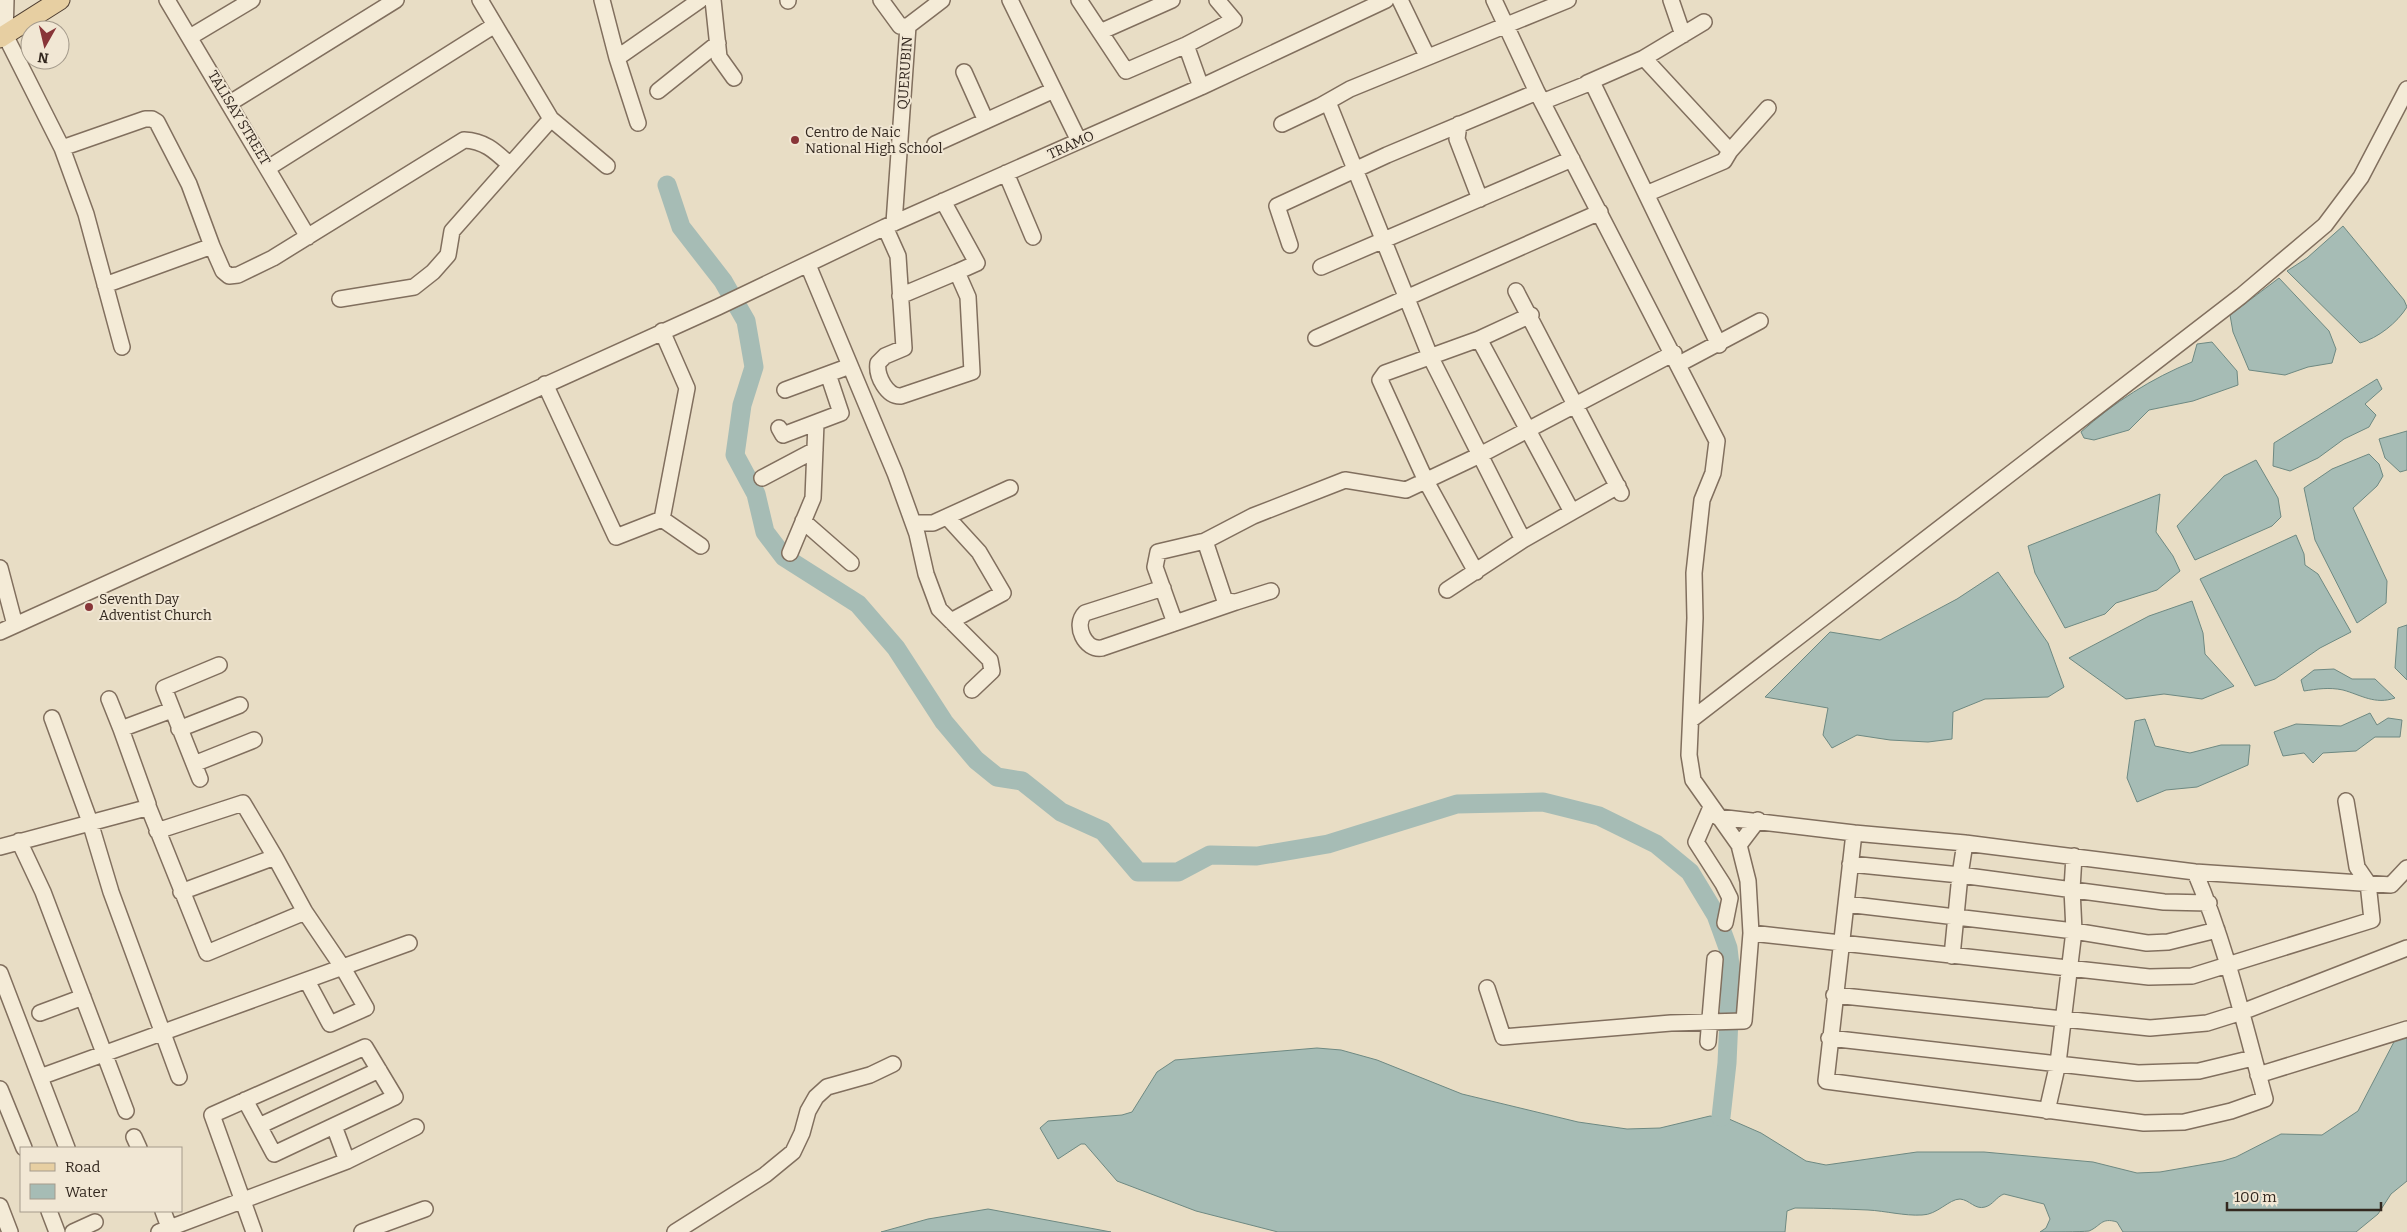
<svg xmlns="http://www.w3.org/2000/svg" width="2407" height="1232" font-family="Bitter,serif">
<rect width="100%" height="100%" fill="#e8ddc5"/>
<path fill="#a6bcb5" stroke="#6e8982" d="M2343,226L2404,300L2407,307C2397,323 2378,338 2360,343L2287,271L2307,258Z
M2279,278L2329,331L2336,349L2332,363L2308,367L2285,375L2249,370L2233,332L2230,315Z
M2212,342L2237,371L2238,385L2193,401L2149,410L2129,430L2094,440L2084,438L2081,432C2113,403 2152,378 2192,362L2197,344Z
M2377,379L2382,389L2365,404L2376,415L2369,427L2344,439L2318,458L2290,471L2273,466L2274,443Z
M2407,431V470L2400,472L2385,458L2379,439Z
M2369,454L2379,464L2383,476L2377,486L2353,508L2387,581L2386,603L2357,623L2315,540L2304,488L2332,469Z
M2256,460L2278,498L2281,517L2272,526L2195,560L2177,526L2224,476Z
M2160,494L2156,532L2173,556L2180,571L2157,590L2116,603L2105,614L2065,628L2035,573L2028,546Z
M2296,535L2304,554L2305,565L2318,574L2351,632L2320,648L2275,679L2255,686L2200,579Z
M1998,572L2048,643L2064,687L2048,697L1985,699L1953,712L1952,739L1928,742L1890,740L1857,735L1832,748L1823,735L1828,708L1765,697L1830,632L1880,640L1957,599Z
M2192,601L2203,633L2205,654L2234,686L2202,699L2164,694L2126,699L2069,658L2149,616Z
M2407,625V680L2395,668L2398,628Z
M2334,669L2352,679H2375L2395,698C2375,705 2361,695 2343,690C2329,687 2317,689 2304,691L2301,680L2314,670Z
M2370,713L2377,725L2388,718L2402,720L2400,737H2375L2356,751L2323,753L2313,763L2304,753L2283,756L2274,732L2296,724L2341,726Z
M2145,719L2155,746L2190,753L2221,745H2250L2248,765L2197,787L2166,790L2137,802L2127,778L2135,721Z
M2396,1038H2407V1181L2391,1194L2378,1214L2356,1232H2123L2117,1222C2101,1217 2101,1226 2089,1231C2080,1232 2051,1232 2040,1232L2046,1228L2050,1219L2044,1204L2004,1194C1996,1197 1993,1205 1985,1207C1975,1210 1970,1200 1960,1199C1949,1199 1937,1215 1922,1215C1904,1216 1886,1211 1868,1210C1844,1209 1819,1208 1795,1208L1787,1211L1785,1232H1278L1196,1211L1117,1181L1085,1144H1081L1058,1159L1040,1128L1048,1121L1122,1115L1132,1112L1157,1072L1175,1060L1317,1048L1341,1050L1377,1060L1462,1094L1578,1122L1627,1129L1660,1128L1710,1116L1729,1119L1761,1133L1806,1161L1826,1165L1917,1152H1984L2093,1162L2137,1173L2160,1172L2223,1161L2236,1157L2281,1134L2322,1135L2358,1111Z
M988,1209L1111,1232H881L928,1219Z"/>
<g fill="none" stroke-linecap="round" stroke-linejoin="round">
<path stroke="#a6bcb5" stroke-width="19" d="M667,185L681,227L723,281L746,321L754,367L742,405L735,455L756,494L765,532L784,557L858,604L896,648L944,722L976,760L997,777L1022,781L1061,812L1103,831L1138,872H1178L1210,855L1257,856L1328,844L1457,804L1543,802L1599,816L1656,844L1690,872L1716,915L1728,948L1731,974L1727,1063L1721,1117"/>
<defs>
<path id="minor" d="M6,0L5,35L62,148
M167,0L308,237
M480,0L551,119L607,166
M602,0L617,58L700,0
M713,0L719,57L734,78
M788,0V1
M881,0L900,26H908
M1010,0L1079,141
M1079,0L1126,71L1186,45L1234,20L1217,0
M1400,0L1427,56
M1671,0L1683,35
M1100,32L1172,0
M190,37L252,0
M1186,45L1201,87
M617,58L638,123
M1644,58L1704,22
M964,72L986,121
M1587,83L1644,58L1730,151
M658,91L718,43
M1328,102L1430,356L1523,540
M1542,102L1592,82L1719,345
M230,103L396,0
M1282,124L1320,106L1350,89L1568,0
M1459,124L1457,139L1480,199
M935,144L1054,90
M268,168L495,25
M1006,173L1033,237
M1646,194L1724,161L1730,151L1768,108
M943,201L977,263L957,272
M894,223L908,26L942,0
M885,227L898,256L904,348L885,356L878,363C876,376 887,397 901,396L972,372L968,297L957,272L900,296
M1290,245L1277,206L1387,155L1537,92
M808,265L895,473L917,534L926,574L939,609L990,660L992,671L972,690
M1321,267L1572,159
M105,285L212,246
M1516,291L1621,493
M340,299L414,287L433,272L448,255L452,231L551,119
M662,331L687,388L662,519L701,546
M1316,338L1600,212
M1479,339L1572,512L1618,486
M122,347L86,214L62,148L145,119H152L157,122L189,184L212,246L223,271L229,276L238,275L273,258L464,140C485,141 495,151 510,165
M1679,364L1760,321
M545,384L616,537L662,519
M785,390L850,366
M779,428L783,435L841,413L828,374
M762,478L815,450
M947,517L979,552L1003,593L951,621
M803,521L851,563
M913,523H933L1010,488
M1205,541L1225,601L1236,602L1271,591
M790,553L813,498L816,423
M0,568L15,625
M1476,572L1426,481L1380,380L1385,373L1479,339L1531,315
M1163,588L1085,613C1073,625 1085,651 1102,648L1175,623L1155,567L1158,552L1205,541L1253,516L1345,480L1406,490L1480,455L1674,353
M1447,590L1523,540L1572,512
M1175,623L1236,602
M0,632L718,307L885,227L1201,87L1386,0
M109,699L121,729
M173,711L164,688L219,665
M52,718L90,822L111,892L179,1077
M1692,719L2241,296L2325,225L2361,177L2407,89
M179,729L240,705
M194,764L254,740
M148,806L207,953L305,912
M1711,807L1696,842L1723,884L1730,898L1725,923
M1718,817L1854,833L1826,1081L2144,1123L2184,1122L2231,1111L2265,1099C2244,1023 2226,945 2195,872
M157,831L243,803L275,857
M1854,833L1965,843L2195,872L2391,885L2407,868
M19,841L43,892L126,1111
M1739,845L1758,820
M0,847L146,808L148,804L121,729L169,711H173L200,779
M1850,864L1960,875L2164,902L2209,903
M181,892L275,857L305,912L343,968L366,1008L330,1024L307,981
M1846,904L2074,931L2147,943L2168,942L2217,930
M1751,933L2149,977L2192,976L2372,920L2368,883L2357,867L2346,801
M1952,956L1960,875L1965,843
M0,973L67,1148
M1487,988L1503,1037L1671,1023L1744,1021L1751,933L1748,881L1739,845L1693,780L1689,755L1695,618L1694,573L1702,500L1713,473L1717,441L1537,92L1494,0
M1834,995L2150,1028L2207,1023L2242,1012L2407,948
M40,1013L83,997
M1829,1038L2138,1073L2199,1071L2253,1058
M1708,1042L1715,959
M2258,1075L2407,1029
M40,1077L409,943
M0,1089L24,1148
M245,1100L274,1154L395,1097L365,1047L212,1115L254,1232
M2047,1111L2058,1063L2074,931L2072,889L2074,856
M259,1126L379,1070
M334,1126L347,1161
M134,1137L139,1148
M0,1206L10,1232
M49,1211L57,1232
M163,1211L169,1227
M73,1232L95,1222
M159,1232L347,1161L416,1127
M362,1232L425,1209
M675,1232L765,1175L793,1152L802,1133L808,1111L816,1097L827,1087L870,1075L893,1064"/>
<path id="major" d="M0,38L60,0"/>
</defs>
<use href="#minor" stroke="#816f5e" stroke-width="18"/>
<use href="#major" stroke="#4f3e31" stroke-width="21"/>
<use href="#minor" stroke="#f4ebd7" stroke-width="15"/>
<use href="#major" stroke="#e7cfa2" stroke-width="19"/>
</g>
<g fill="#883538" stroke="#f1e7d4" stroke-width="2">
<circle cx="795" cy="140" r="5"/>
<circle cx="89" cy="607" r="5"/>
</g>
<g text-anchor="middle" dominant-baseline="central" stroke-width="4" stroke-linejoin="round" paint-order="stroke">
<g font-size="14" fill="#33281f" stroke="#f1e7d4">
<text transform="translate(905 73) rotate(-86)">QUERUBIN</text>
<text transform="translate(239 118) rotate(59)">TALISAY STREET</text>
<text transform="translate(1071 145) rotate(-24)">TRAMO</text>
</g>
<g font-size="14" fill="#33281f" stroke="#f1e7d4" text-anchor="start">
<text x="805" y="132">Centro de Naic<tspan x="805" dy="16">National High School</tspan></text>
<text x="99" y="599">Seventh Day<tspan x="99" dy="16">Adventist Church</tspan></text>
</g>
</g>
<rect x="20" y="1147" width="162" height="65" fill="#f1e7d4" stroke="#a59b8c"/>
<rect x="30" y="1163" width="25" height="8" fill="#e7cfa2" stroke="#a59b8c"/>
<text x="65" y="1172" font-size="15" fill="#33281f">Road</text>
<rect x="30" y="1184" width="25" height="15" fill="#a6bcb5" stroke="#a59b8c"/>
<text x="65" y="1197" font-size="15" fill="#33281f">Water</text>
<g transform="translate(45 45) rotate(188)"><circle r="24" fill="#f1e7d4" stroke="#a59b8c"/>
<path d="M0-4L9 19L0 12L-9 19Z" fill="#883538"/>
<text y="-8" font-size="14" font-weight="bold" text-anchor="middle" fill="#33281f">N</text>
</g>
<path d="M2227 1202v8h154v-8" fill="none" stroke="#33281f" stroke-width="2.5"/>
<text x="2234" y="1202" font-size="15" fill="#33281f" stroke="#f1e7d4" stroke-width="4" paint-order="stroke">100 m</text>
</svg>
